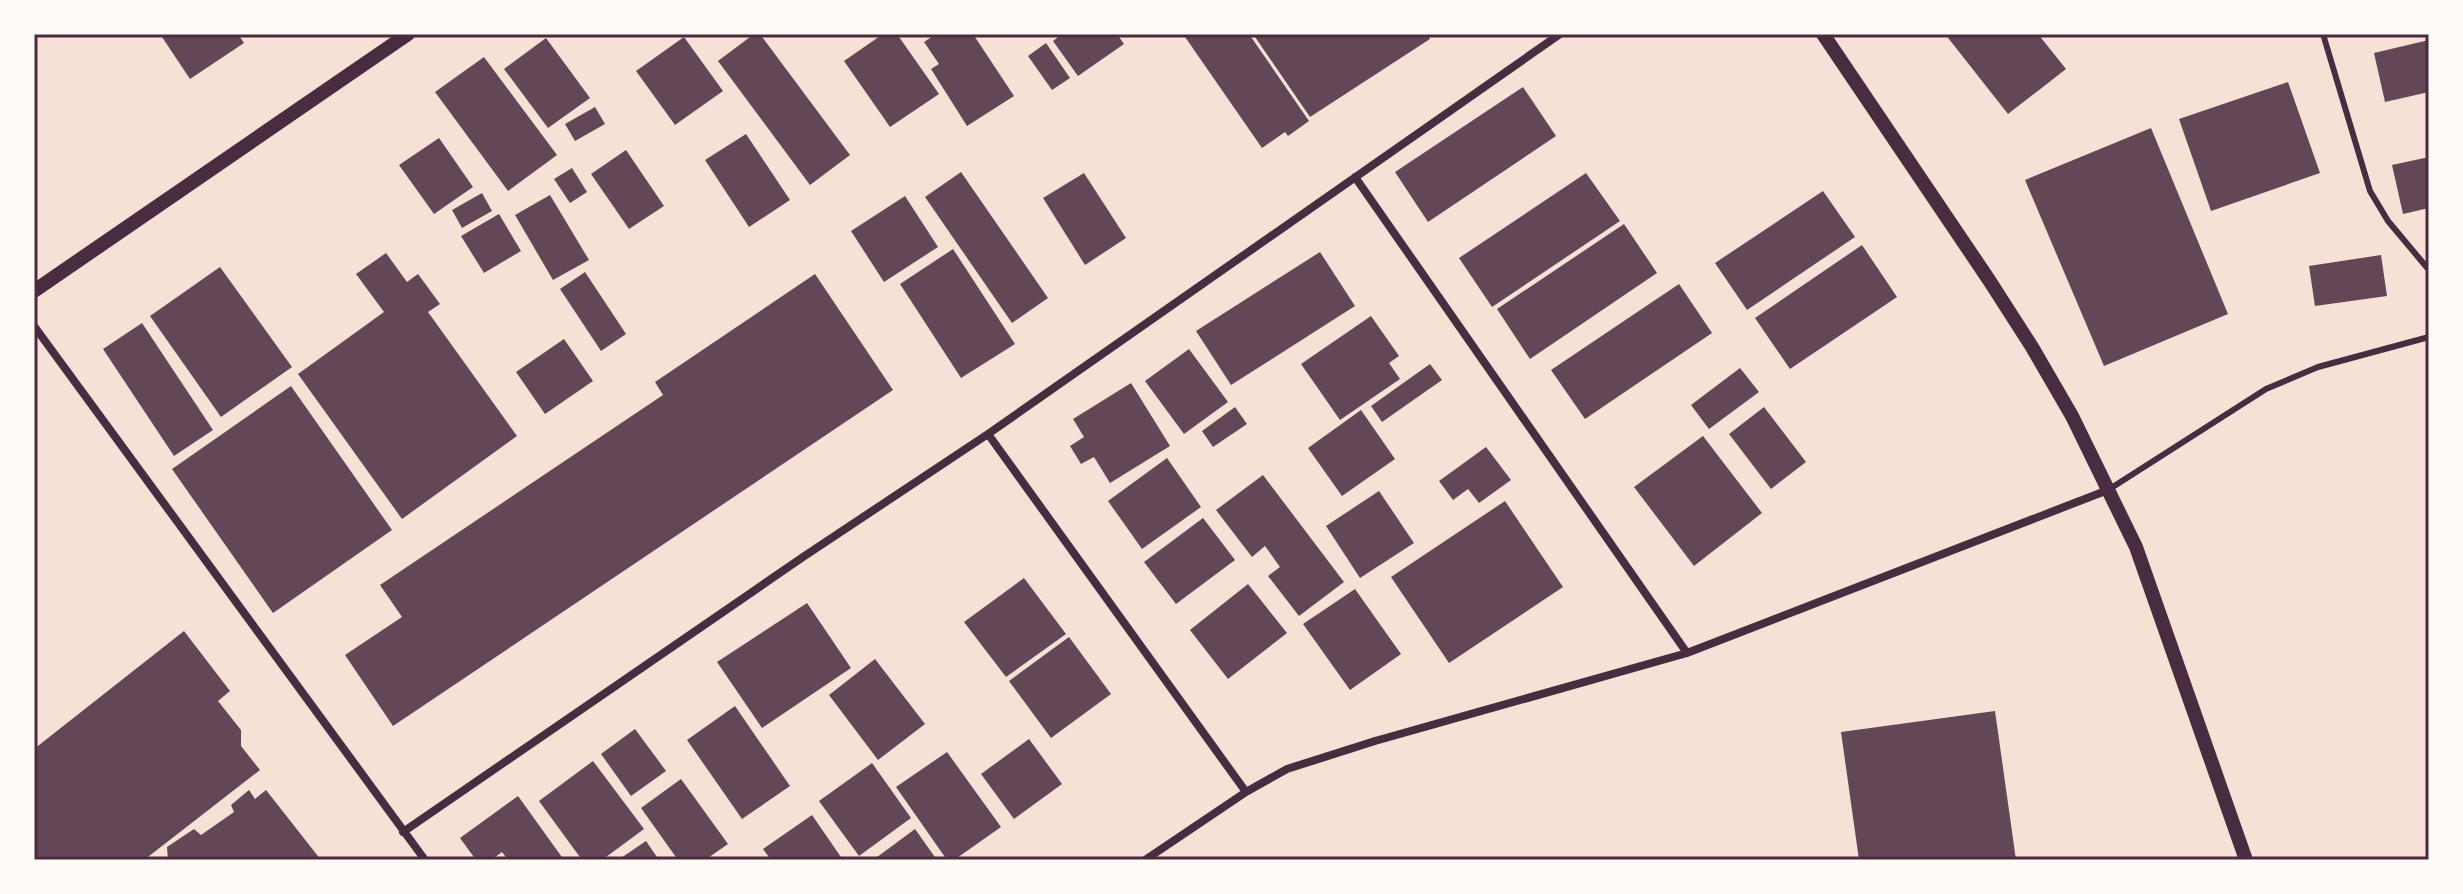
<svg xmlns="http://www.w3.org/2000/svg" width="2463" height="894" font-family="Lora,serif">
<rect width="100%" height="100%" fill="#f7e1d7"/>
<path fill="#644757" d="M160,34H238L244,43L190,79Z
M754,34H760L850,155L810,185L718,61Z
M883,34H897L939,94L890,127L844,61Z
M936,34H973L1014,96L967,126L931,69L939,64L924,42Z
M1062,34H1117L1124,44L1078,76L1053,41Z
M1183,34H1249L1309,121L1288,136L1285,132L1262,148Z
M1253,34H1427L1430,39L1310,117Z
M1945,34H2038L2066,69L2008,114Z
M684,37L723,91L675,125L636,71Z
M546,38L590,98L548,128L504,69Z
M2429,40V92L2385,102L2374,53Z
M1046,43L1070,78L1052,90L1028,56Z
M484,57L557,155L508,191L435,92Z
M2288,82L2320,173L2211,211L2179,119Z
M1523,87L1556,136L1428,222L1395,172Z
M595,107L605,124L575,141L565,124Z
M2151,128L2228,314L2104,366L2025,180Z
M746,134L790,200L749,227L705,160Z
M439,138L473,187L434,214L399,165Z
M626,150L664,206L629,229L591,174Z
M2429,157V208L2403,214L2392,165Z
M572,168L587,192L570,203L554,179Z
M961,172L1048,298L1012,323L925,197Z
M1084,173L1126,238L1085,265L1043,198Z
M1586,173L1620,221L1492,307L1459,258Z
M1823,191L1855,237L1747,310L1715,263Z
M482,193L492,211L462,228L452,210Z
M550,195L589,260L553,280L515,215Z
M905,196L938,247L884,282L851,231Z
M499,214L521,251L484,273L461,236Z
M1624,224L1657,273L1530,359L1497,309Z
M1862,245L1897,297L1790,369L1755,318Z
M953,249L1015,344L961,378L900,284Z
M1320,252L1355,306L1231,385L1196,331Z
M386,253L407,282L418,274L440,304L428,312L517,436L402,519L298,374L384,312L356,274Z
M2381,255L2387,296L2315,306L2309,266Z
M220,267L292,367L221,417L150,316Z
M585,272L626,334L601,351L560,289Z
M815,274L893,390L393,726L345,655L402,617L380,585L663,395L655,382Z
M1679,284L1712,333L1585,419L1551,370Z
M1371,316L1399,356L1389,363L1400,379L1340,420L1301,364Z
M142,323L213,430L174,456L103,349Z
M564,339L593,381L545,414L516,372Z
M1189,349L1228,402L1184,434L1145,381Z
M1430,364L1442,380L1382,422L1371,406Z
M1740,368L1759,392L1709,429L1691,405Z
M1131,383L1170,446L1110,483L1094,457L1081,464L1070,446L1084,437L1073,419Z
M291,386L392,530L273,613L172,469Z
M1235,407L1247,424L1213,447L1202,431Z
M1764,407L1806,462L1771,489L1729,434Z
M1361,410L1395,459L1342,496L1308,448Z
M1703,436L1762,513L1694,566L1634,487Z
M1486,447L1511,480L1479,503L1468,489L1453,500L1439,481Z
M1167,458L1201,507L1142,549L1108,501Z
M1263,475L1344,582L1299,616L1268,576L1280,567L1265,546L1252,557L1216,510Z
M1379,491L1414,543L1360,578L1326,526Z
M1505,501L1563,587L1449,663L1391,577Z
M1203,518L1235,560L1176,604L1144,562Z
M1024,578L1066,634L1006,677L964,622Z
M1248,584L1287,633L1228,679L1190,630Z
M1355,589L1401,654L1350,690L1303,624Z
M807,603L851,668L762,728L717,662Z
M184,631L230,691L218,701L241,730V746L260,770L144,860H34V749Z
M1069,637L1111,694L1051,738L1009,681Z
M875,659L925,724L878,760L829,695Z
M735,706L790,786L742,819L687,740Z
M1995,711L2016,860H1859L1841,732Z
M635,729L666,771L631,796L601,754Z
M1029,739L1062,784L1014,819L981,774Z
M947,752L1001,827L954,860H947L896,787Z
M593,761L644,829L602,860H582L539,801Z
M872,763L911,818L859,856L819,801Z
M681,779L728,844L705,860H678L641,808Z
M249,790L255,799L266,790L321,860H168L167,847L194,829L201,835L234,812L231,805Z
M518,796L564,860H508L502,852L491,860H476L460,838Z
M812,815L843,860H771L763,849Z
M915,829L937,860H873Z
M646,841L659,860H618Z"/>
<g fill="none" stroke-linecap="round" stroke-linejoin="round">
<path stroke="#4a2c40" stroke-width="6" d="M2323,34L2370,191L2388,221L2429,270
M2108,490L2266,389L2318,367L2429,337"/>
<path stroke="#4a2c40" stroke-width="8" d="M1355,177L1687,653
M34,326L425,860
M988,434L1246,792
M403,832L803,557L988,434L1560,34
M1145,860L1246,792L1287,769L1375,741L1687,653L2108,490"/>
<path stroke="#4a2c40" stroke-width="14" d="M1823,34L1989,280L2032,347L2072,416L2136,547L2246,860
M34,291L408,34"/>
</g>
<rect width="2463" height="894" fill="none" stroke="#fffaf5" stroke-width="72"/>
<rect x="36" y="36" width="2391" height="822" fill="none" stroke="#4a2c40" stroke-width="3"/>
</svg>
